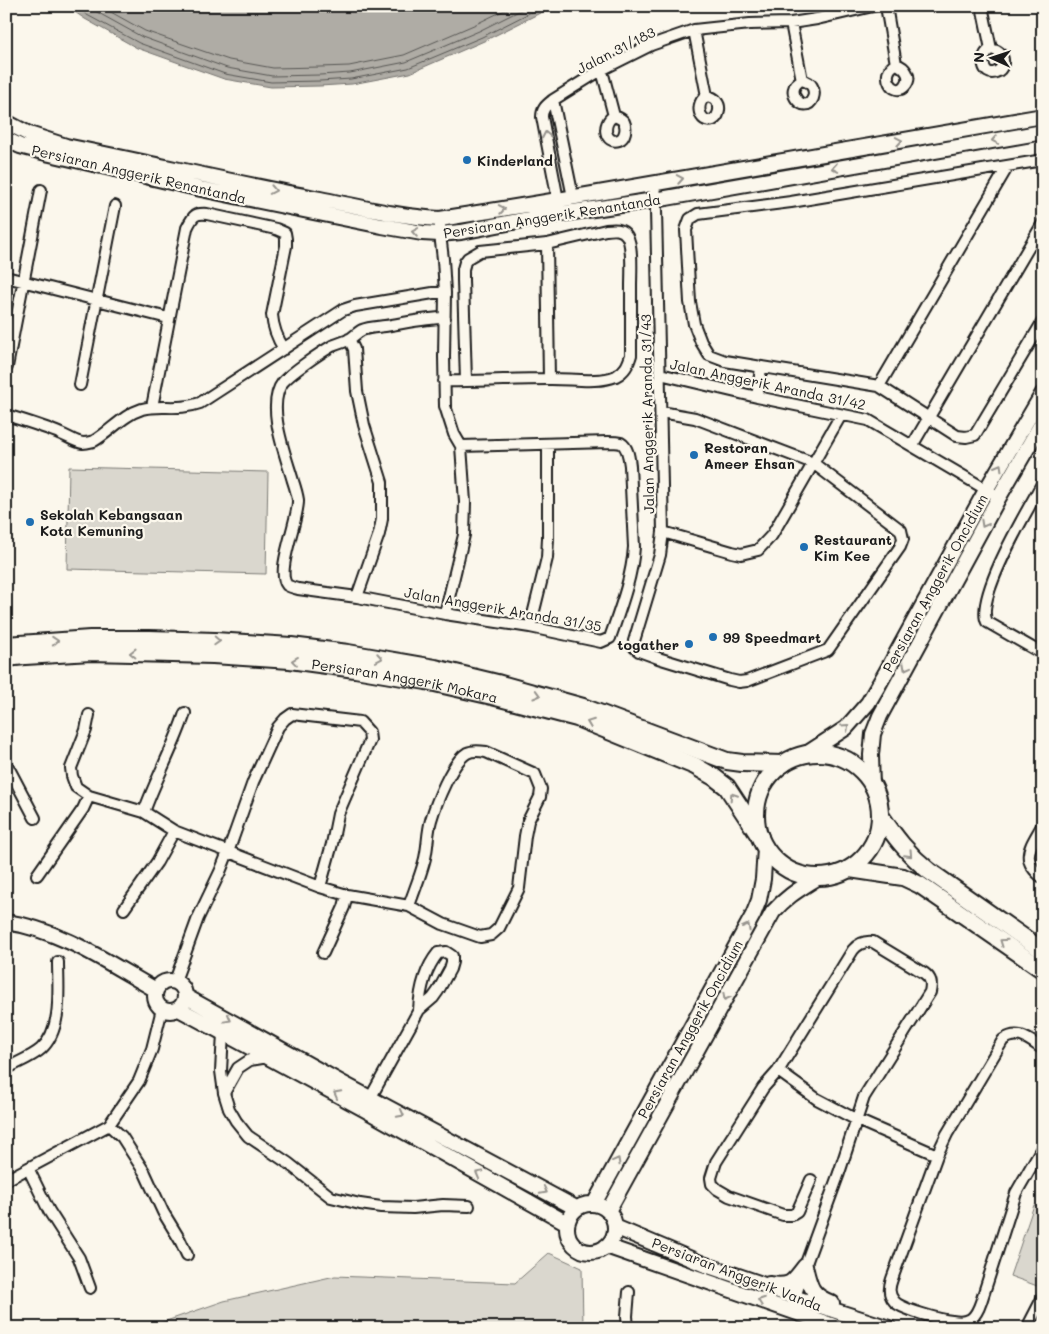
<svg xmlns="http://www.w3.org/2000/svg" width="1049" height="1334" font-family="Mali,sans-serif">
<rect width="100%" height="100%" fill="#fbf7ec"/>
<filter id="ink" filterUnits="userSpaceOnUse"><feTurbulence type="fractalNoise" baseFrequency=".02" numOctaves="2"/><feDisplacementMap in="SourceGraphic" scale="10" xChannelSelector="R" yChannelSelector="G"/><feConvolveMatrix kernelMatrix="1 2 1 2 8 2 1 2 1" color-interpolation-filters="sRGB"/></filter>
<g filter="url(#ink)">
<path fill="#dad7ce" stroke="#7b7a75" d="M69,467L268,472L266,574L67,569Z
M1034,1205L1043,1209V1281L1040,1287L1010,1276Z
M549,1253L582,1268L583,1328H146L224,1301L335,1276L515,1283Z"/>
<path fill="#afaca5" stroke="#74726e" d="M66,6H554L484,41L410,73L352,84L320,86L271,87L224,79L137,48L85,19Z"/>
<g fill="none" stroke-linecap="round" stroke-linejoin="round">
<path stroke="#575653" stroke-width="1" d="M75,6L87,15L139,43L225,74L271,82L320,81L351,79L408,68L482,37L543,6
M86,6L142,37L227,68L272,76L320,75L350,73L406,62L479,31L529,6
M100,6L145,31L194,48L229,60L273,68L320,67L349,66L404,55L476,24L513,6"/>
<defs>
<path id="street" d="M886,6L896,64
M982,6L991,49
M791,23L802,80
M694,30L707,96
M991,49C995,50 999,51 1001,55C1005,60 1003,70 996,72C983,78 978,55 991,49Z
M896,64C905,67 913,77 905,86C894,98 878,73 896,64Z
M601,70L604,78L614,116
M802,80C811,82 816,89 813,98C805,117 781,89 802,80Z
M707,96C711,97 715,98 717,102C721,107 719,117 713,120C699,125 694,102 707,96Z
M553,100L601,70L651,45L694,30L750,24L791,23L817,19L873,6
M614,116C617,117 622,119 624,122C627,128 625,138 619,140C605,145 601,123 614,116Z
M1043,160L791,202L698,214L690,219L686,230L690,302L694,324L701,342L709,355L725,361L879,386L957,436L966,437L975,435L1043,321
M654,183L656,210L663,532L660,555L634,641V647L639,651L658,658L730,680L739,682L747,681L828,650L900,547L903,539L901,530L813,463L695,418L661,412
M558,200L542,117C542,108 547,105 553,100L573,197
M440,219V234L443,259L445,293L444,357L445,406L454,434L461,446L465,502L464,535L445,614
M547,244L549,379
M6,277L168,318
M445,318C425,318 405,323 385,326C378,327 369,327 362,330C358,332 354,336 350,339C344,342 338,344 332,346C320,353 292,372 283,382C265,405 286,456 293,481C295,487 297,493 298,500C299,519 275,571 287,585C290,587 294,588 298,589L357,597L445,614L530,627L601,642L610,638C620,609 632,578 634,547L630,466C629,458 628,447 621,443C617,442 612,442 608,442L461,446
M349,339L354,349L357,391L364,425L382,482V519L379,534L357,597
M7,367L41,190
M660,374L757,397L868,420L999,497
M444,381C479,382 513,379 547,379C568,378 597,384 616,376C625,371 628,365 631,355C631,332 631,309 631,286C631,274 633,246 627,236C622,228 614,229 606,230L547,244L480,251L468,258L465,262L463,269V280L466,381
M80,385L115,206
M879,386L1008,166
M757,397L761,368
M152,407L187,228C193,216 194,213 207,214L276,229L285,233L286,239V246L272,315C273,328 277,338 284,349
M6,415C25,421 43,426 61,434C69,437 75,442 83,443C87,443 90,442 94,441C111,431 123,415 142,409C161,404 178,411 200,403L343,310L355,306L433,293H445
M912,446L1043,223
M1043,482C1030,506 974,598 987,622L1043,654
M663,532L732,552L741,554L758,550L772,535L841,415
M530,627L547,558L548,538V444
M89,715L86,730L71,768L72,776L76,787L89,796L144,812L174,831L320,887L347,895L409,906L443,924L480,937L491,935L499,928L519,888L525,836L528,821L540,797L541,789L535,774L486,752C480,751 473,750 467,753C452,762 436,803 431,820C427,834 428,849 424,862C420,877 414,891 409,906
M6,763L35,818
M144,812C156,778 174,747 185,713
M1043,824C1031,846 1018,859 1043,878
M37,875L83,809L89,796
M124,909L157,862L174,831
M323,953L344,907L347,895
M175,981L198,918L220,872L228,852L253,782L278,727L285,719L292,714L360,722L369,732L370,740L338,814L332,844L320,887
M223,1033L221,1071L224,1093L229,1109L236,1121L248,1136L288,1163L331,1197L360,1204L381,1207L413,1208L443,1205L469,1206
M1043,1049C1029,1040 1019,1029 1003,1040L947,1134L937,1155L892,1279C889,1287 888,1294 894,1301C900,1309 941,1320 952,1321C958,1322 966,1322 971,1319C976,1315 979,1308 981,1302L1016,1193L1043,1146
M6,1069C16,1063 32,1057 41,1049C63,1029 58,989 58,962
M778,1071L817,1099L857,1120L937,1155
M224,1093L238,1068L250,1060L268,1057
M367,1104L419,1010L433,998L438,991L450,969L452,962V956L446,952L438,953C425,969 420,990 419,1010
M109,1125L122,1137L145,1173L163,1212L180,1240L187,1255
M28,1168L49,1211L79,1258L90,1288
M6,1180L109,1125L139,1081L152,1049L162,1009
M793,1304L805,1266L839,1173L864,1097L930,992C932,983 931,978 924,973L873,942C865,941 858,944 853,950L778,1071L763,1088L716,1162L711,1178L712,1184L717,1189L729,1196L783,1215H792L797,1212L811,1180
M628,1328L627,1316L629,1292
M1027,1328L1043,1297"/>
<path id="secondary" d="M6,122L29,134L66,146C151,163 235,183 320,199C360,207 400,217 440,219L558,200L1043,116
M6,139L20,146L50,154L201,189L382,226L422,233L440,234L461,232L539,217L655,200L1043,132
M806,754L846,728L868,703L885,674L986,490L1043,393
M872,786L871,755L873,734L880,716L999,497L1043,421
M6,922C62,930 108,963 156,990
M155 996a15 15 0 1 1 30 0a15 15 0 1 1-30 0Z
M185,996L342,1083L576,1208
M179,1009L364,1109L567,1223
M594,1204L753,915L759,900L763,879L765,848
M567 1228a24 24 0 1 1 48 0a24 24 0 1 1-48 0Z
M608,1211L773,912C787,896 800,889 817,878
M615,1227L703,1264L759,1283L796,1298L889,1328
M606,1246L840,1328
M805,1266C810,1287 811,1295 832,1303
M769,1284C792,1287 792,1282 805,1266"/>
<g id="primary">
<path d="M6,645L90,639H150L215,641L291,646L348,653L435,668L497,683L583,707L727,761L742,763L783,764"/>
<path id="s1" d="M6,658L25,656L91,652L213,655L290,660L355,669L426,681L492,696L577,718L695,766L714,777L727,787L760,837"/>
<circle cx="818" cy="815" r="62"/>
<path d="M880,815C895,837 908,854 929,871L1043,951"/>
<path d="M850,869L903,877L920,885L1043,970"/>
</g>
</defs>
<use href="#street" stroke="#1c1c1c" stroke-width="14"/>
<use href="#secondary" stroke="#1c1c1c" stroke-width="18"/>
<use href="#primary" stroke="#1c1c1c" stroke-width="20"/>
<use href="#street" stroke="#fbf7ec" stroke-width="10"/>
<use href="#secondary" stroke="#fbf7ec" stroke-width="14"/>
<use href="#primary" stroke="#fbf7ec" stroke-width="16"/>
</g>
<defs><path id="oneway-chevron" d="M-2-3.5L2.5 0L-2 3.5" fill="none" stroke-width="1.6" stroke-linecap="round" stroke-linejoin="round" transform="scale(1.25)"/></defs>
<g stroke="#97948e">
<use href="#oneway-chevron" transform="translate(546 135) rotate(-101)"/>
<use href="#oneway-chevron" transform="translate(995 140) rotate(170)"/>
<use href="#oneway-chevron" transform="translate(899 141) rotate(-10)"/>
<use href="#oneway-chevron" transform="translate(835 168) rotate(170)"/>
<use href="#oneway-chevron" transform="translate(680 179) rotate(-10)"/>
<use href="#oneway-chevron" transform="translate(273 190) rotate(11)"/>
<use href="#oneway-chevron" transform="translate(502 209) rotate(-10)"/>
<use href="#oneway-chevron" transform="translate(415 232) rotate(-171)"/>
<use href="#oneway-chevron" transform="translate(999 467) rotate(-60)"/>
<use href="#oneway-chevron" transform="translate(984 524) rotate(119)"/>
<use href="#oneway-chevron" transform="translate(55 641) rotate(-4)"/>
<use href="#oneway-chevron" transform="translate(217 641) rotate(3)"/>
<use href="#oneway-chevron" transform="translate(133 653) rotate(-179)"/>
<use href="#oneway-chevron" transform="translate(379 658) rotate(10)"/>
<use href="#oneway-chevron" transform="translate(295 661) rotate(-173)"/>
<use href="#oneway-chevron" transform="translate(906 667) rotate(118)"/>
<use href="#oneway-chevron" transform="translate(537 695) rotate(16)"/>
<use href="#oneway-chevron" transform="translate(590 723) rotate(-159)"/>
<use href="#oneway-chevron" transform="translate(846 727) rotate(-42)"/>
<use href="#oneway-chevron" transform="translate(733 796) rotate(-123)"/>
<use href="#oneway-chevron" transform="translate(909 854) rotate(47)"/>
<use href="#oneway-chevron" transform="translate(747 927) rotate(-61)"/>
<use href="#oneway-chevron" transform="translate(1003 942) rotate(-145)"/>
<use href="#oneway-chevron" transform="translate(726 997) rotate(119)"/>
<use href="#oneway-chevron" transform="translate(228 1019) rotate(29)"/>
<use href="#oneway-chevron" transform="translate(337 1094) rotate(-152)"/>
<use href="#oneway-chevron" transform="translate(401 1114) rotate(28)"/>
<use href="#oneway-chevron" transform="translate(617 1161) rotate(-61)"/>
<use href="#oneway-chevron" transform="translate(479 1174) rotate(-151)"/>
<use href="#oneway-chevron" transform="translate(544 1191) rotate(28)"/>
<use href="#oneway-chevron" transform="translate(761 1301) rotate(-160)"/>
</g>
</g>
<g fill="#1f6fb2" stroke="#fbf7ec" stroke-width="2">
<circle cx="467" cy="160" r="5"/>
<circle cx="694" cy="455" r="5"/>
<circle cx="30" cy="522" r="5"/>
<circle cx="804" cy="547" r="5"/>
<circle cx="713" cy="637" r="5"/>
<circle cx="689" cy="644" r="5"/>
</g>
<g text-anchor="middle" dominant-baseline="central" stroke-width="4.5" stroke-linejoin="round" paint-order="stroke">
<g font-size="14" fill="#1c1c1c" stroke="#fbf7ec">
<text transform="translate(616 50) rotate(-27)">Jalan 31/183</text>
<text transform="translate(139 174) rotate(13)">Persiaran Anggerik Renantanda</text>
<text transform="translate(552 216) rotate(-9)">Persiaran Anggerik Renantanda</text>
<text transform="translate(768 384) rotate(12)">Jalan Anggerik Aranda 31/42</text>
<text transform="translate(647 414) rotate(-91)">Jalan Anggerik Aranda 31/43</text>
<text transform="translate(935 583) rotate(-61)">Persiaran Anggerik Oncidium</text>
<text transform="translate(503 609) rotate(10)">Jalan Anggerik Aranda 31/35</text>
<text stroke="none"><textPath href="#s1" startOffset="401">Persiaran Anggerik Mokara</textPath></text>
<text transform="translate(690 1029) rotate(-61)">Persiaran Anggerik Oncidium</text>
<text transform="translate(737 1274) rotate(21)">Persiaran Anggerik Vanda</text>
</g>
<g font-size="14" font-weight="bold" fill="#1c1c1c" stroke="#fbf7ec" text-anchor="start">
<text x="477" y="160">Kinderland</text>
<text x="704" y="447">Restoran<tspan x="704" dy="16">Ameer Ehsan</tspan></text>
<text x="40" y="514">Sekolah Kebangsaan<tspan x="40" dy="16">Kota Kemuning</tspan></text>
<text x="814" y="539">Restaurant<tspan x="814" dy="16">Kim Kee</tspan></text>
<text x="723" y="637">99 Speedmart</text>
<text x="679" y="644" text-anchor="end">togather</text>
</g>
</g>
<rect width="1049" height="1334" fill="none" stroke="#fbf7ec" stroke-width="25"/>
<rect x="12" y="12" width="1024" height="1309" fill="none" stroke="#1c1c1c" stroke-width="2" filter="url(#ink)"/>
<g transform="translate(992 58) rotate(273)" stroke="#fbf7ec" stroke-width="4" paint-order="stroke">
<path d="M0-4L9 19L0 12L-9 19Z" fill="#1c1c1c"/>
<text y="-8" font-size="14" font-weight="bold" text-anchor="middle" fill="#1c1c1c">N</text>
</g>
</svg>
